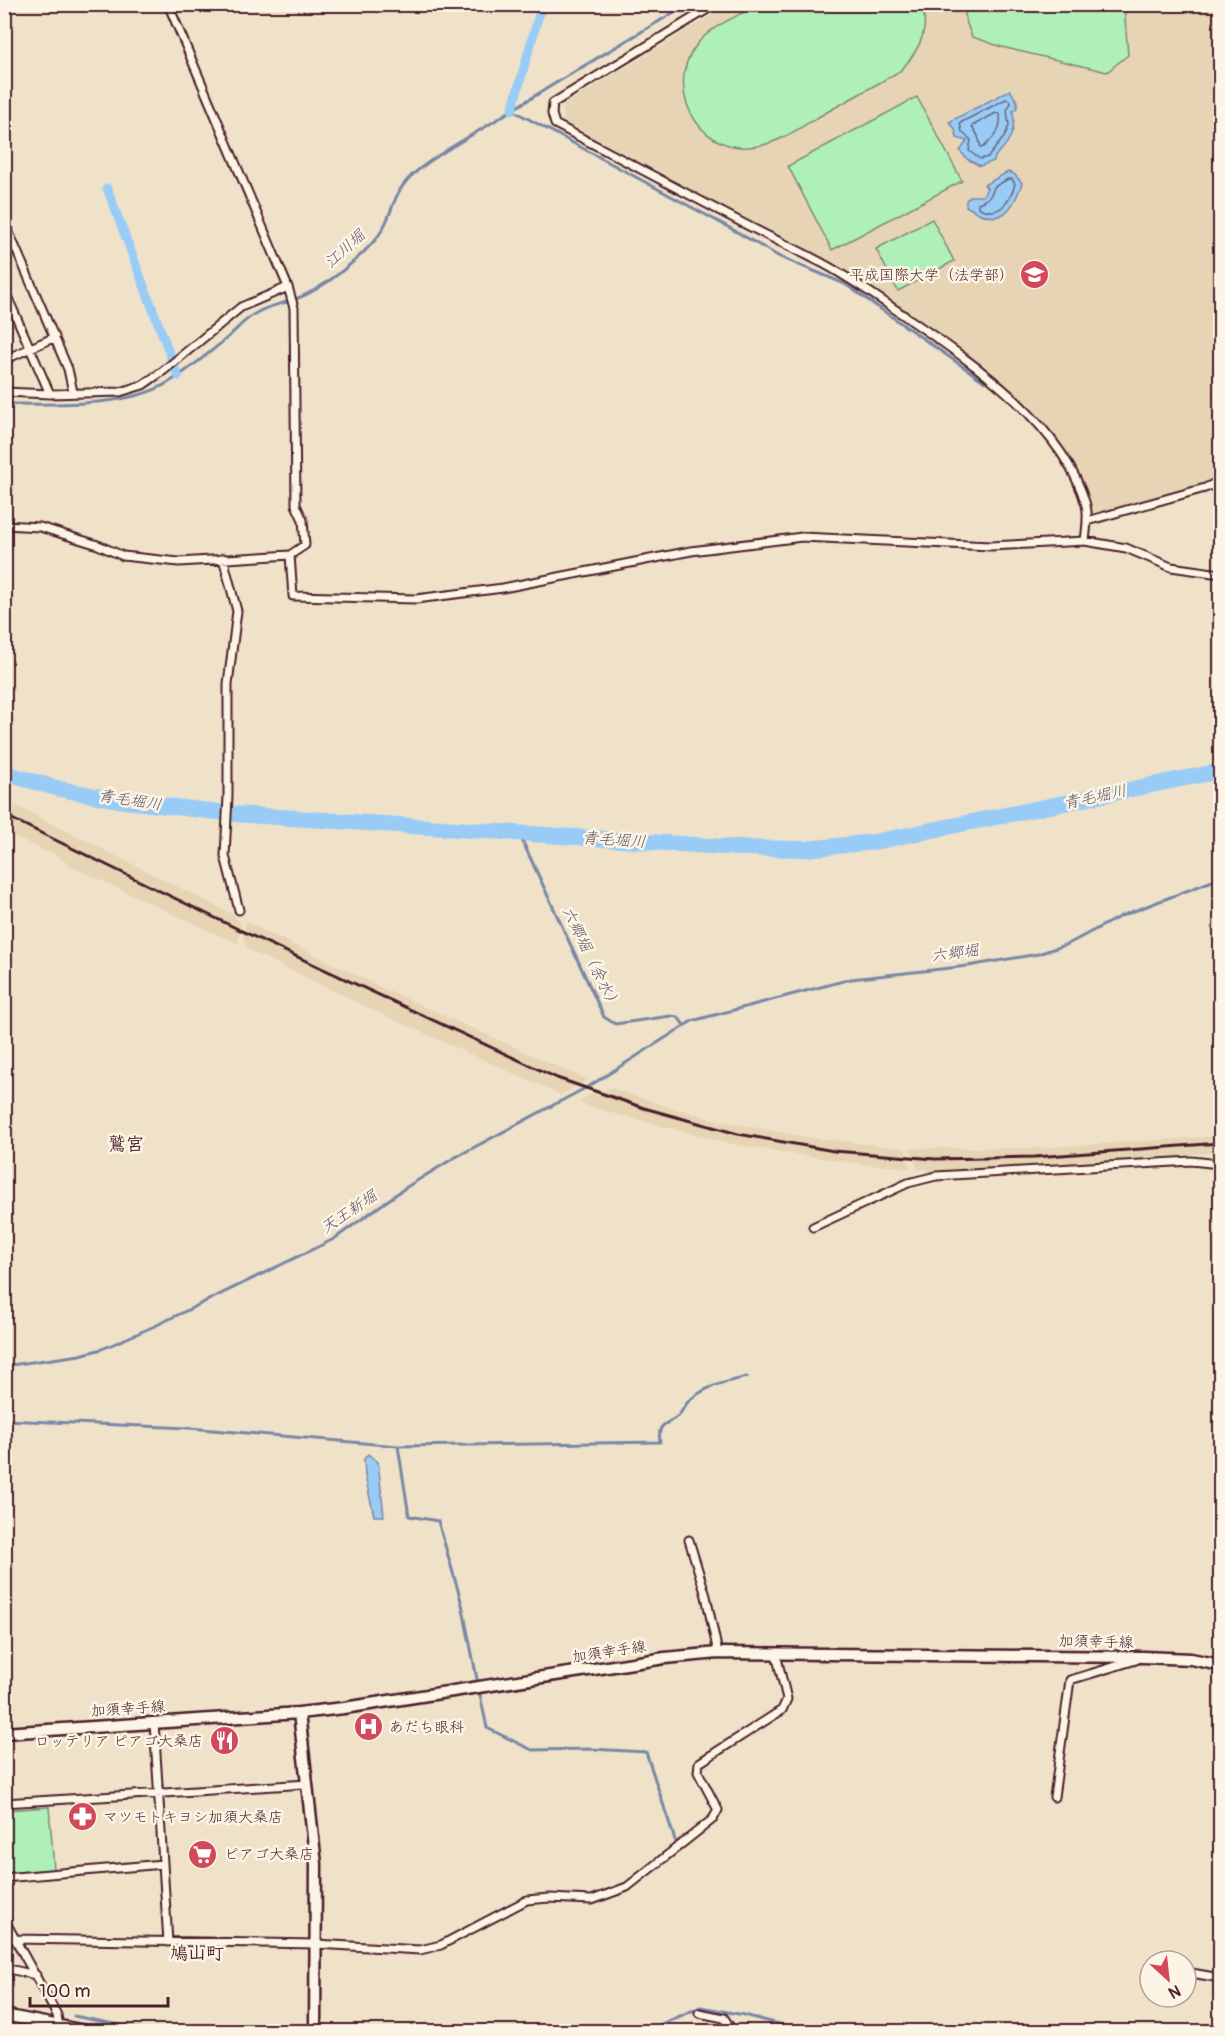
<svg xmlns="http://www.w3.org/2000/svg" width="1225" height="2036" font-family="Pangolin,'Klee One',sans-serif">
<rect width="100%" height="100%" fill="#efe2c9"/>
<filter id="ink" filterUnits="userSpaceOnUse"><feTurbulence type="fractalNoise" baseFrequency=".0167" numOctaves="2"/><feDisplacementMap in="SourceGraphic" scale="12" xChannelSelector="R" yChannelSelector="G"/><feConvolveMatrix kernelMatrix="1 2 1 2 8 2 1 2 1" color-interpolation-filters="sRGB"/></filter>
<g filter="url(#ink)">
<path fill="#e6d4b5" d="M729,5H1220V477L1208,483L1093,515L1079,477L1054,437L1017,396L974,360L879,294L819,257L564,124L563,105Z
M5,800L234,915L241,924L238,944L72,867L52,852H46L5,832Z
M245,921L391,992L588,1080L561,1095L375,1011L249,950L244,941Z
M611,1088L669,1107L724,1122L812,1138L905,1148L910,1168L861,1164L736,1145L619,1115L582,1104L580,1100L597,1091H605Z
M1220,1136V1152L1183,1155V1157L947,1171L929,1174L928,1169H917L910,1148H1036Z"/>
<path fill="#aff0b9" stroke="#7c8872" stroke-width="1.5" d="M760,4L922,5C930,31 918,52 900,71C874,86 847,101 820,116C798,129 775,146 749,147C697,151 665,88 695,47C709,26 738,16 760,4Z
M963,5H1124L1128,55L1107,72L1002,47L972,37L967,24Z
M917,97L962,181L832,250L788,166Z
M932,219L954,261L898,291L876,249Z
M49,1807L54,1869L5,1873V1810Z"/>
<path fill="#98ccf6" stroke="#7987a5" stroke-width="1.5" d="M1010,90L1017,101V108L1013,111C1015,126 1013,137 1002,149C998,153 995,154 994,161L980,166L967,159L960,151L967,141L957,138L955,129L949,122Z
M1008,172L1014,174L1022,183C1011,216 998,227 966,206V200L971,196H983L987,188L984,185Z
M368,1454L378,1462L384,1516H374L365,1476L364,1459Z
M700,2025H711L715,2031H683Z"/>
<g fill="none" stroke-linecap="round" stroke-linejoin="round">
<path stroke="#69647c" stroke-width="1.5" d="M1006,99L1009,100L1011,103L1007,110L1009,125L1005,136L988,157L980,159L969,151L971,140L962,132L960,123Z
M996,113L1000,114C1002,130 994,137 984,147L981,148L978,136L972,126Z
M1008,179H1012L1015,184C1010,202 999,219 978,207V203C988,200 991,197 994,187Z"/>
<path stroke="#7987a5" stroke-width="3" d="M512,110L730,228L778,256L845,284L985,382
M4,404C52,404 129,408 169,382C189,370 209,353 227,338C237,329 246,318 258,312C270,305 283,304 296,299C323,289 357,261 376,239C395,216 389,193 417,171C440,152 468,138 493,122C557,81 623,43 688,4
M522,833V840L604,1017L615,1024L671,1016L678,1017L684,1025
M4,1366L80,1355L102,1349L157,1325L334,1239L405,1188L454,1158L591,1085L692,1021L851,979L968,966L1038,954L1068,944L1121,916L1220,878
M4,1420L189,1428L398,1446L409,1516L438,1521L462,1604L478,1684
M398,1446L660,1442C657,1421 667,1426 679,1415C682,1411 684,1407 687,1403C703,1386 726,1382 747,1377
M479,1690L487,1728L532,1750L591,1749L646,1752L675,1840
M74,2016L154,2032
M643,2032L701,2007L744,2015L810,2032"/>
<path stroke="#98ccf6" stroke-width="9" d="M512,110L542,4
M107,188L178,376"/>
<path stroke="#98ccf6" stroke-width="16" d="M4,773L60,789L117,800L234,814L740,848L807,849L874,842L1220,771"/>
<defs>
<path id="street" d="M716,4L553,103L552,114L555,124C616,156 678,189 739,221C767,236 796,249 824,264C855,281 883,301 912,321C976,365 1064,426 1086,505C1089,517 1086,530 1085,541
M4,221L68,369L73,392
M4,289L50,394
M4,314L13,310
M4,360L55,337
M4,392L50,394L120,392L143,385L163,371L241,307L288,287
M1087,521L1205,488L1220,481
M4,525L40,527L98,545L123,556L179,562L290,555L305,545L303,520L296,505L294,308L288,287L168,4
M290,555L293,596L416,599L503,588L691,551L802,537L990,546L1085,541L1126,548L1171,567L1220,574
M223,558L237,611L228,684V796L225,856L239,910
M813,1227L908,1183L936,1176L1191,1161L1220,1164
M689,1540L706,1596L718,1653
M154,1722L168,1942
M1054,1797L1070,1680L1136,1660
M4,1803L308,1784
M4,1878L163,1864
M4,1919L57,2015L60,2032
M15,1939L316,1944L420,1950L441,1945L527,1900L549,1898L592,1900L627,1887L713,1819L718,1810L698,1772L699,1763L782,1710L787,1699L776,1654
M4,1968L36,1975
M1186,1972L1220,1978
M699,2013L724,2018L733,2032"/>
<path id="secondary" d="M299,1713L316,1864L315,2032
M4,1733L299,1713L344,1708L665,1658L718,1653L1144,1657L1191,1659L1220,1665
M4,2015L90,2032
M4,2027L29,2032"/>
</defs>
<use href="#street" stroke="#4a1f2b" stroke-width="11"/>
<use href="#secondary" stroke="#4a1f2b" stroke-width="15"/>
<use href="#street" stroke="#fcf5e5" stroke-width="7"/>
<use href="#secondary" stroke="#fcf5e5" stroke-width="10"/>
<path stroke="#4a1f2b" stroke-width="3" d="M4,815L242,931L557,1078L644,1108L738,1134L834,1151L935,1159L1035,1157L1220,1143"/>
</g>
</g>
<defs>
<symbol id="university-disc" viewBox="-11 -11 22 22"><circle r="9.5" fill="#d1495b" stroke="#fcf5e5"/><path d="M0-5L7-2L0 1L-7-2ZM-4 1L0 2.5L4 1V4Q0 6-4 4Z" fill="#fff"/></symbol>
<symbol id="hospital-disc" viewBox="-11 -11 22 22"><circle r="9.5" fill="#d1495b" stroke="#fcf5e5"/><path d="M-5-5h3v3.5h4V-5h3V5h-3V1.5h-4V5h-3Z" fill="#fff"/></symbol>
<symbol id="restaurant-disc" viewBox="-11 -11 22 22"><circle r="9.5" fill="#d1495b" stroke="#fcf5e5"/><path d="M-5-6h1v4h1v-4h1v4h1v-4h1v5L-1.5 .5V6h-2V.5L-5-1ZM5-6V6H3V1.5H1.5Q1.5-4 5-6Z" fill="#fff"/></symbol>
<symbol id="pharmacy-disc" viewBox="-11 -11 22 22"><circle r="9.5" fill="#d1495b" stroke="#fcf5e5"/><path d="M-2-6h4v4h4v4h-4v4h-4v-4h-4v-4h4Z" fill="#fff"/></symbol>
<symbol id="supermarket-disc" viewBox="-11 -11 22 22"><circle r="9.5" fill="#d1495b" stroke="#fcf5e5"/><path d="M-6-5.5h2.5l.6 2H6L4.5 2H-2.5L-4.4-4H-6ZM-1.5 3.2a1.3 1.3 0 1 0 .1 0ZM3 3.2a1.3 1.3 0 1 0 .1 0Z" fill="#fff"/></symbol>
</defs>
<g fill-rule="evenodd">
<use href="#university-disc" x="1018" y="258" width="33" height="33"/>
<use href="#hospital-disc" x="352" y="1710" width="33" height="33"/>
<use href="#restaurant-disc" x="208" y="1724" width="33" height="33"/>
<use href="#pharmacy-disc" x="66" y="1800" width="33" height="33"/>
<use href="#supermarket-disc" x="186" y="1838" width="33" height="33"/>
</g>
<g text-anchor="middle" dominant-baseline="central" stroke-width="5" stroke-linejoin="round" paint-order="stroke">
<g font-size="15" fill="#4a1f2b" stroke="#fcf5e5" text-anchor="start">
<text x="1014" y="275" text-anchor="end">平成国際大学（法学部）</text>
<text x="389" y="1727">あだち眼科</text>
<text x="203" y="1741" text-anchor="end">ロッテリア ピアゴ大桑店</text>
<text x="103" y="1817">マツモトキヨシ加須大桑店</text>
<text x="224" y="1854">ピアゴ大桑店</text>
</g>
<g font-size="15" fill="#4a1f2b" stroke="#fcf5e5">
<text transform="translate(1096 1642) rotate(1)">加須幸手線</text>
<text transform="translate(609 1652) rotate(-9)">加須幸手線</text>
<text transform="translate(128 1709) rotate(-4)">加須幸手線</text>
</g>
<g font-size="16" font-style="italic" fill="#615368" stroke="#fcf5e5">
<text transform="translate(345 249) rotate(-42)">江川堀</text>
<text transform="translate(1095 797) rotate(-12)">青毛堀川</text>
<text transform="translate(130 800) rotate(9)">青毛堀川</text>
<text transform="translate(614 840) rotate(4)">青毛堀川</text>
<text transform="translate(955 953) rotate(-7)">六郷堀</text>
<text transform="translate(591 958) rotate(64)">六郷堀（余水）</text>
<text transform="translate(349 1212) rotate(-34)">天王新堀</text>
</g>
<g font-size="18" font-weight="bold" fill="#4a1f2b" stroke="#fcf5e5">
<text x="126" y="1144">鷲宮</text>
<text x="197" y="1953">鳩山町</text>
</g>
</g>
<rect width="1225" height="2036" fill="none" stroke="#fcf5e5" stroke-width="24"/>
<rect x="12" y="12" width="1201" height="2012" fill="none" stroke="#4a1f2b" stroke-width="2" filter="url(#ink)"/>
<g transform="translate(1168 1979) rotate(153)"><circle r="28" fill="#fcf5e5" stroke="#b59f9b" stroke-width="1.5"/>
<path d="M0-4.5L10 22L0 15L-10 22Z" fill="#d1495b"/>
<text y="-9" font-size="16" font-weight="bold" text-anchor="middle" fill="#4a1f2b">N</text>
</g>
<path d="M30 1997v9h138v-9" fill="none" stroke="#4a1f2b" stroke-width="3"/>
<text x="39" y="1997" font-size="18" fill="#4a1f2b" stroke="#fcf5e5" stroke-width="4.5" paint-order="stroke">100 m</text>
</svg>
